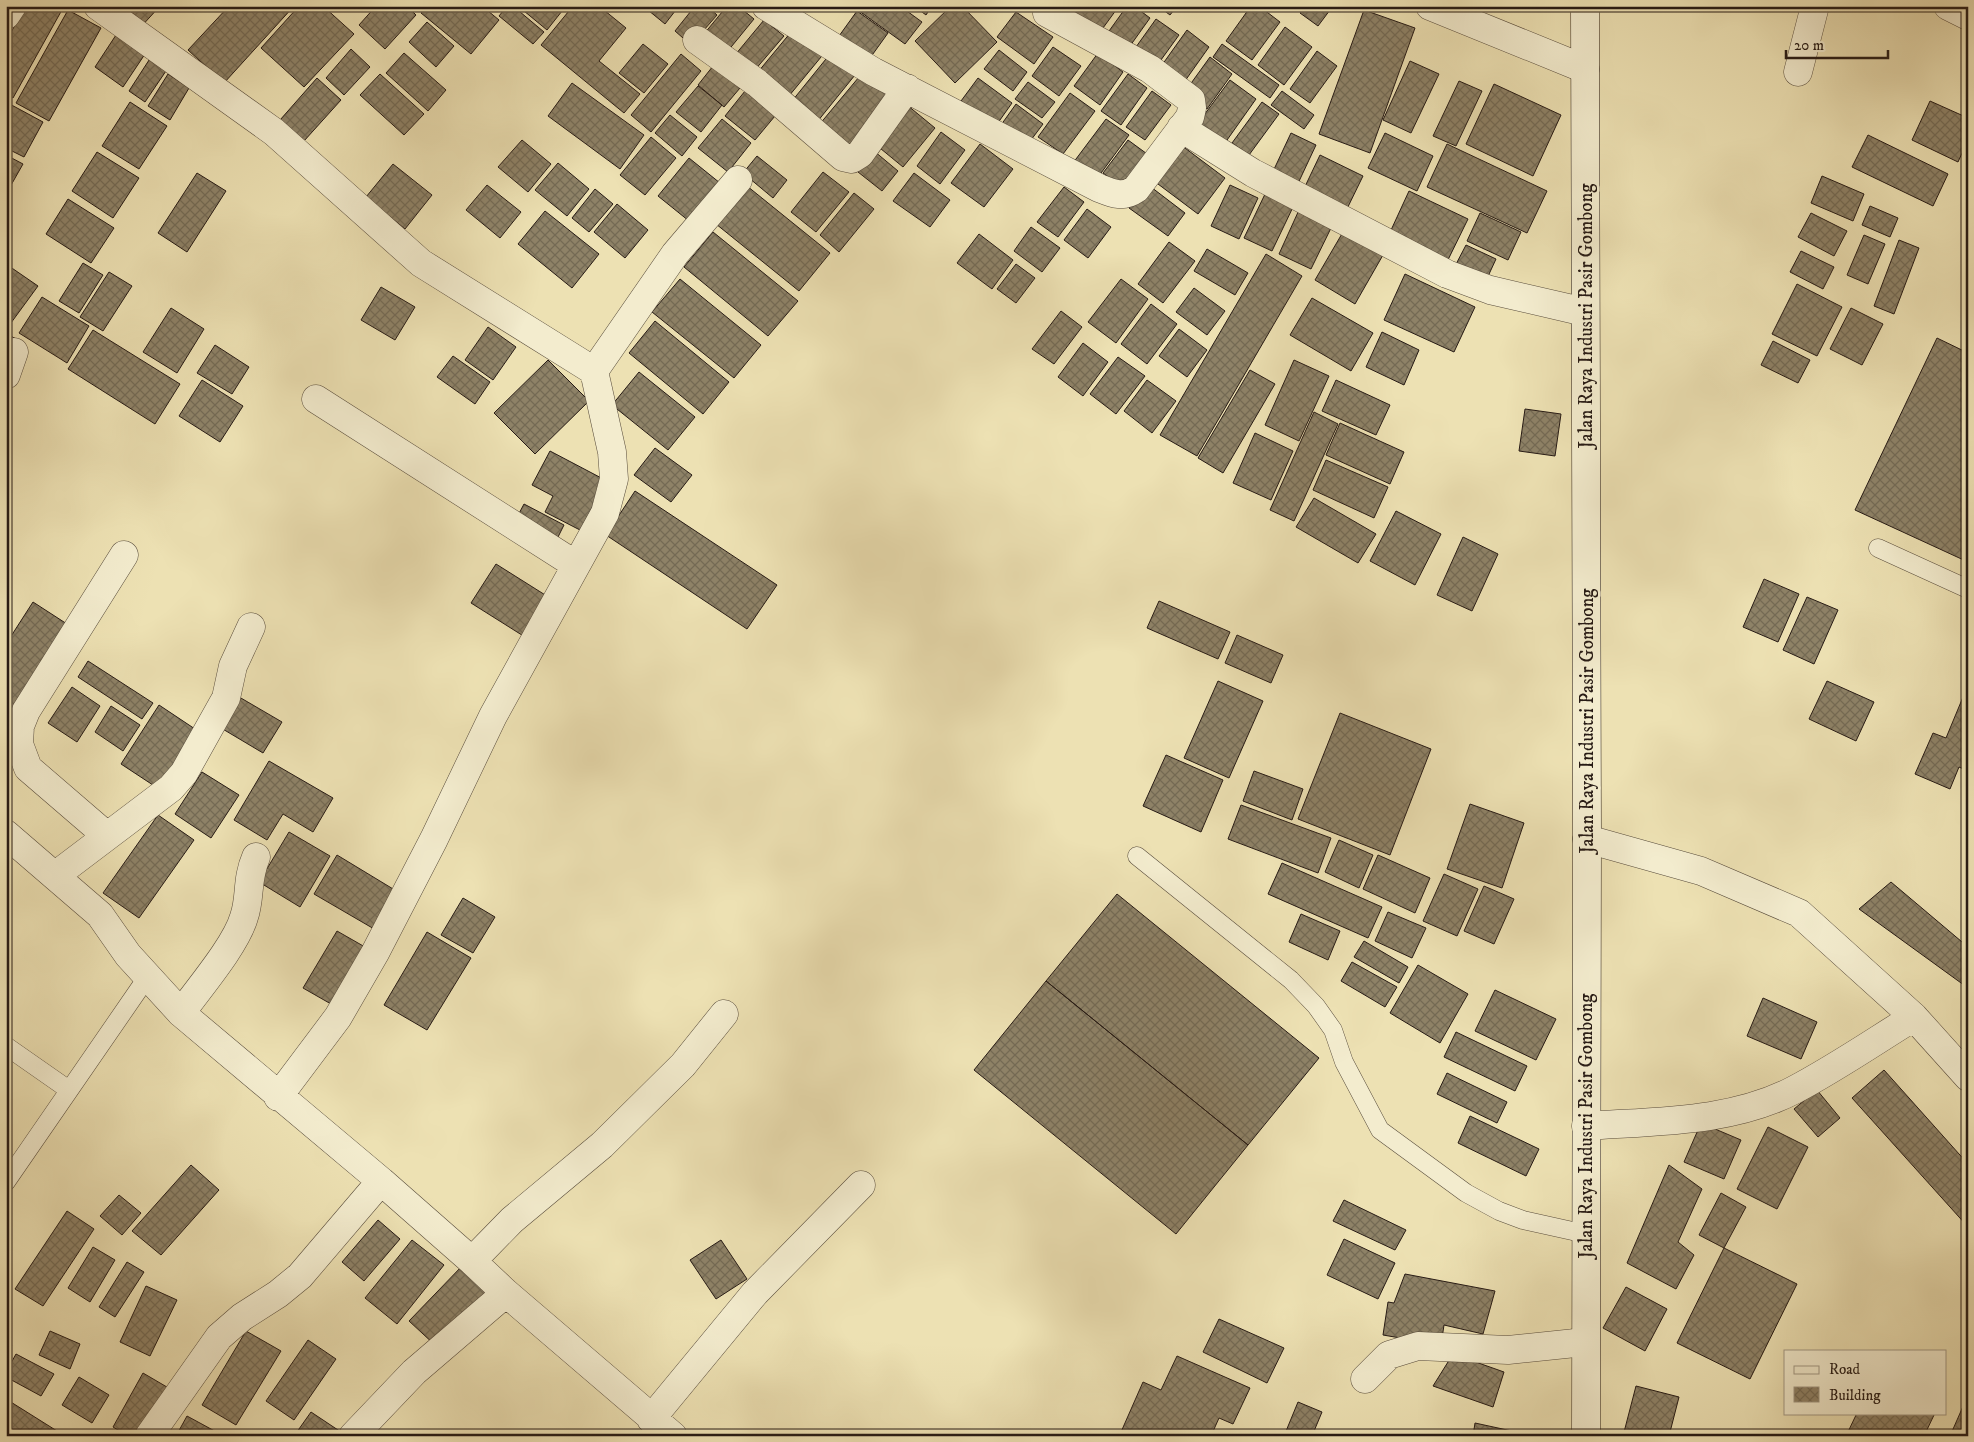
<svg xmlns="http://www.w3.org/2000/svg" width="1974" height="1442" font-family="'IM FELL DW Pica',serif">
<defs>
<pattern id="building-cross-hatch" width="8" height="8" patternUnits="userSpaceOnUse" patternTransform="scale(1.25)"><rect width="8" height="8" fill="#8e8267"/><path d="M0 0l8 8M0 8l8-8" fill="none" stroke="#746a54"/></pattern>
</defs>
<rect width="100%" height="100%" fill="#ede1b3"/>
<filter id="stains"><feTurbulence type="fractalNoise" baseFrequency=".004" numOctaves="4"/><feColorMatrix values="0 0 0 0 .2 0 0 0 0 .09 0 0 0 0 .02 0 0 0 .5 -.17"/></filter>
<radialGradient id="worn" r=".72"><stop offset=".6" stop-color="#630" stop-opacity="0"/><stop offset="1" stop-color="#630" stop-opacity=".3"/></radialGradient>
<path fill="url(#building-cross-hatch)" stroke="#271b15" d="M26,6H59L63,8L13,98L6,94V41Z
M115,6H160L139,29Z
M229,6H294L224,83L188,50Z
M299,6H323L354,34L304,87L261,48Z
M376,6H407L416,15L385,49L359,25Z
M426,6H482L499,20L471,54L421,13Z
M507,6H513L544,32L533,44L499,16Z
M518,6H566L547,30Z
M573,6H599L626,28L599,61L640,94L624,113L541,45Z
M643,6H679L665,24Z
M695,6H707L717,15L691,45L675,31Z
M727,6H738L754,19L727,52L704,34Z
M856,6H900L922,22L905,44L855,8Z
M914,6H932L926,15Z
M951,6H962L997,42L955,83L915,41Z
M1081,6H1119L1095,39L1070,21Z
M1127,6H1134L1150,18L1125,53L1104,38Z
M1158,6H1177L1170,15Z
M1251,6H1259L1280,22L1252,60L1226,41Z
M1305,6H1333L1318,26L1300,13Z
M68,10L101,28L49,121L16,103Z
M1364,10L1415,28L1370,153L1319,134Z
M857,11L888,33L865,65L834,43Z
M1016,12L1053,37L1034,64L997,37Z
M1156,19L1179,35L1153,71L1131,54Z
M764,20L784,36L754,71L735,55Z
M427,22L454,46L436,67L409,42Z
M796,26L826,51L784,102L753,78Z
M1285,27L1312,47L1284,85L1258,65Z
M1187,30L1209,47L1180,88L1157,72Z
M116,35L145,54L123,87L95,67Z
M643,44L668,64L644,93L619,73Z
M1222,44L1279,85L1270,98L1213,57Z
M1053,47L1081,66L1059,96L1032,76Z
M351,49L370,67L344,95L326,78Z
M999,50L1027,72L1013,91L984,69Z
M1317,51L1337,66L1310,103L1290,89Z
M404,53L446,90L428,111L386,73Z
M1098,53L1123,72L1100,105L1074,86Z
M681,54L701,71L651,132L631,115Z
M830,54L855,75L813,127L788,106Z
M151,57L168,68L145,102L129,91Z
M1210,57L1232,74L1207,109L1184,93Z
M1410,61L1439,74L1411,133L1383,120Z
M713,66L740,88L724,107L698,85Z
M864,71L894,96L844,155L814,131Z
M168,74L189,88L170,120L148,106Z
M380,74L424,114L404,135L360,95Z
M1128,74L1147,88L1121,125L1101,111Z
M317,78L341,100L304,141L280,120Z
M978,78L1012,103L995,127L961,101Z
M1230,80L1256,99L1220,150L1193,130Z
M1459,81L1482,91L1456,146L1433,136Z
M1028,82L1055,102L1042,118L1015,99Z
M572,83L644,135L620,169L548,116Z
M1494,84L1561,115L1533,176L1466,144Z
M698,86L722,105L701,132L676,112Z
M745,91L775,116L755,140L725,116Z
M1152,91L1171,105L1145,140L1126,127Z
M1282,91L1314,115L1304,129L1271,105Z
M1070,93L1095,111L1063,154L1038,137Z
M1930,101L1968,118V140L1958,162L1912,140Z
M6,102L43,122L24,157L6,148Z
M130,102L167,126L139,169L102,146Z
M1262,102L1279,114L1249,155L1232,143Z
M1016,104L1043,124L1028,144L1001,125Z
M907,105L935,128L903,167L875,144Z
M670,115L697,137L682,156L655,133Z
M722,119L751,143L728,172L698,148Z
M1106,119L1129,135L1093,184L1070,167Z
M941,132L965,150L940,184L917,166Z
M1291,133L1316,145L1294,192L1269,180Z
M1385,133L1433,156L1417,191L1368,168Z
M1868,135L1948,174L1933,206L1852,167Z
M651,137L676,158L645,195L620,175Z
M522,140L551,164L528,192L498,167Z
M1128,140L1154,159L1129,192L1103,173Z
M1177,142L1225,178L1198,214L1150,178Z
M980,144L1013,169L984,207L951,183Z
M1447,144L1547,191L1527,233L1427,187Z
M874,151L898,171L882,191L858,172Z
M97,152L139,178L113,218L72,191Z
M6,155L23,164L6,194Z
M1320,155L1363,176L1343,217L1300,197Z
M757,156L787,180L773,198L743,173Z
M689,158L720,183L689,221L658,196Z
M558,163L589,189L567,216L535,190Z
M393,164L432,195L405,229L366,197Z
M823,172L849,192L816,232L791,212Z
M197,173L226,191L187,252L158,233Z
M914,173L950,200L930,227L893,201Z
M1822,176L1864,194L1853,221L1811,203Z
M1147,184L1185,213L1168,236L1129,208Z
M487,185L521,212L500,238L466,210Z
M1230,185L1258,198L1239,239L1211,226Z
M747,186L830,253L799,291L716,224Z
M1064,187L1084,202L1058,237L1037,222Z
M595,189L613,204L589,232L572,218Z
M1409,191L1468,219L1444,268L1386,241Z
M1266,192L1294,205L1272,251L1244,238Z
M854,193L874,209L839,252L820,235Z
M68,199L114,228L91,263L46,234Z
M617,204L648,230L625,258L594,232Z
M1870,206L1898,218L1890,237L1862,225Z
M1087,209L1111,227L1088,258L1064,240Z
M1299,210L1332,226L1311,269L1279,254Z
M545,211L599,254L572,288L518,244Z
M1480,213L1521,232L1508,260L1467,241Z
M1811,213L1847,231L1834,256L1798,237Z
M1031,227L1060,248L1042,272L1014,251Z
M713,232L798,301L768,336L684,267Z
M1343,232L1383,255L1355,304L1315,280Z
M979,234L1013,260L992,289L957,263Z
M1864,235L1885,244L1868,284L1847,275Z
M1899,240L1919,248L1894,314L1874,306Z
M1169,242L1195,261L1163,303L1138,284Z
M1466,245L1496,259L1484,285L1453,270Z
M1207,249L1248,273L1235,295L1194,271Z
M1801,251L1834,267L1823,289L1790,272Z
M1266,254L1302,276L1197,456L1160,435Z
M83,263L103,275L79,313L59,301Z
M6,264L38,286L8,327L6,326Z
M1016,264L1035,278L1016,303L997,289Z
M109,272L132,286L103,331L80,317Z
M1405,274L1475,307L1454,352L1384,320Z
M680,279L761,345L734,378L652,312Z
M1121,279L1148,299L1116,343L1088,322Z
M1797,284L1842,307L1817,356L1772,334Z
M381,287L415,307L395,340L361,320Z
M1194,288L1225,311L1207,335L1176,312Z
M42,297L89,326L67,363L19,333Z
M1312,298L1373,333L1351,371L1290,335Z
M1151,304L1177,324L1147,364L1121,344Z
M171,308L204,329L177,373L143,352Z
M1851,308L1883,324L1862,365L1830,349Z
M1061,311L1082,327L1054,364L1032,349Z
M655,321L729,382L703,414L629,353Z
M488,327L516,347L493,380L465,360Z
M1179,329L1207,350L1187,377L1159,356Z
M93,330L180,384L155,424L68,369Z
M1382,332L1419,350L1404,385L1366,367Z
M6,333L16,339L6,353Z
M1937,338L1968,353V562L1855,510Z
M1773,341L1810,360L1798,383L1761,365Z
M1083,343L1108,362L1083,396L1058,377Z
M215,345L249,367L232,394L197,373Z
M453,356L490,382L475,404L437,377Z
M1118,357L1145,376L1116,414L1090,394Z
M548,360L589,401L535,454L494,413Z
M1294,360L1329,376L1299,441L1265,425Z
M1250,370L1275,384L1223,473L1198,458Z
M639,372L695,417L668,450L612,405Z
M202,380L243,406L220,442L179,416Z
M1147,380L1176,401L1152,433L1124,411Z
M1336,380L1390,405L1376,435L1322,411Z
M1525,409L1561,414L1555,456L1519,451Z
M1314,412L1338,424L1294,521L1270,510Z
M1340,423L1404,452L1390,484L1326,455Z
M1255,433L1293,451L1271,500L1233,483Z
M655,448L692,475L671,502L634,475Z
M550,451L607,481L580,530L545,512L553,496L532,485Z
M1326,460L1388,487L1374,518L1313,490Z
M635,491L777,585L747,629L606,535Z
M1314,498L1376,534L1358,563L1296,527Z
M524,504L564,525L555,543L515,521Z
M1396,511L1441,534L1415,585L1370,561Z
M1463,537L1498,554L1472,611L1437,595Z
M496,564L550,598L525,637L471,603Z
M1764,579L1799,594L1778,642L1743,627Z
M1807,597L1838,610L1814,664L1783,650Z
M1159,601L1230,632L1218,659L1147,628Z
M33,602L67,624L6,717V644Z
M1237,635L1283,655L1271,683L1225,663Z
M88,661L153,703L142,719L78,677Z
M1218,681L1263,701L1229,778L1184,758Z
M1827,681L1874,702L1856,741L1809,719Z
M1968,685V771L1959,767L1950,789L1915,774L1933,733L1946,738Z
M72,687L100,706L77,742L48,723Z
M234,694L282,722L263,753L216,725Z
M159,705L198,731L159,789L121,764Z
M111,706L140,725L123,751L95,732Z
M1340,713L1431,749L1390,855L1298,819Z
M1166,755L1223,780L1201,832L1143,806Z
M269,761L333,798L313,832L283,814L267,840L234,820Z
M1254,771L1303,789L1292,820L1243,801Z
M202,772L239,795L211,838L175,814Z
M1470,804L1524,823L1502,888L1447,869Z
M1241,805L1331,838L1318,873L1228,839Z
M158,815L194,840L139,918L103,893Z
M289,832L330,856L300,907L259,882Z
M1339,840L1373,855L1359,888L1325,872Z
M337,855L403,895L381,933L314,894Z
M1378,855L1430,878L1415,913L1363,889Z
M1282,863L1382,907L1368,938L1268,894Z
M1444,874L1478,889L1457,936L1423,921Z
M1891,882L1968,947V988L1859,909Z
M1484,886L1514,899L1494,944L1464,931Z
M1117,894L1319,1058L1248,1145L1046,981Z
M463,898L495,917L473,953L441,935Z
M1388,912L1426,928L1412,958L1375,941Z
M1301,914L1340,931L1328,960L1289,942Z
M337,931L365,947L331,1004L303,988Z
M427,932L471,958L427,1030L384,1005Z
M1364,941L1408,967L1399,983L1354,957Z
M1352,962L1397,987L1385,1007L1341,981Z
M1418,965L1468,994L1440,1043L1390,1013Z
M1046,981L1248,1145L1176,1234L974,1070Z
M1495,990L1556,1019L1536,1060L1475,1031Z
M1763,998L1817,1022L1801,1059L1747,1036Z
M1456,1032L1527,1066L1515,1091L1444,1057Z
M1884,1070L1968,1164V1227L1852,1098Z
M1447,1073L1507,1102L1497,1123L1437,1094Z
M1817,1090L1840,1118L1818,1137L1794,1109Z
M1470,1116L1539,1149L1526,1176L1458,1143Z
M1701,1123L1741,1140L1724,1179L1684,1162Z
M1768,1127L1808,1147L1777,1209L1737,1189Z
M191,1165L219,1190L161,1255L132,1231Z
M1669,1165L1702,1189L1678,1242L1694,1255L1676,1289L1627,1263Z
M1721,1193L1746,1207L1724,1248L1699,1235Z
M119,1195L141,1213L122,1235L100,1216Z
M1344,1200L1406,1230L1395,1250L1333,1221Z
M67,1211L94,1229L43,1306L15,1289Z
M378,1220L400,1239L364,1281L342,1262Z
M1344,1239L1395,1263L1378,1299L1327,1275Z
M412,1240L444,1265L397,1324L365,1298Z
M721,1240L747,1279L716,1299L690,1260Z
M93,1247L115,1260L90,1302L68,1288Z
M1724,1248L1797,1284L1750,1379L1677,1343Z
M127,1262L144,1272L115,1317L99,1307Z
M463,1265L490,1290L436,1346L409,1321Z
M1405,1274L1495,1291L1483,1334L1444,1325L1441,1345L1383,1335L1388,1302L1394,1303Z
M146,1286L177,1300L150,1356L120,1342Z
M1626,1287L1667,1309L1645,1351L1603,1328Z
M1219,1319L1284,1348L1267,1383L1203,1352Z
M50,1331L80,1344L70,1369L39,1355Z
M246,1331L281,1351L236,1425L202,1405Z
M308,1340L336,1359L294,1420L266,1401Z
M6,1341L12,1345L6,1352Z
M16,1354L54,1374L41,1396L6,1377V1372Z
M1453,1354L1504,1372L1493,1407L1433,1386Z
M1177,1356L1250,1388L1233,1424L1219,1418L1211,1436H1129L1121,1432L1143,1382L1161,1390Z
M143,1373L172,1390L146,1436H128L113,1427Z
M79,1377L109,1395L92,1423L62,1405Z
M1636,1386L1679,1397L1669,1436H1623Z
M1968,1395V1436H1950Z
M6,1399L65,1436H6Z
M1298,1402L1322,1412L1312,1436H1284Z
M311,1412L344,1434L342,1436H294Z
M1857,1413H1935L1924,1436H1846Z
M187,1416L222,1435L221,1436H176Z
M1475,1423L1521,1433L1520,1436H1473Z"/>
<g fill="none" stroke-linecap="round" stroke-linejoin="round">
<defs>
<path id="lane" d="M1878,548L1968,589
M1137,856L1291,980L1316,1006L1333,1030L1344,1062L1380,1130L1466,1193L1499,1211L1523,1220L1586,1234
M6,1046L69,1090
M6,1182L148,976"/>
<path id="street" d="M98,6L274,132L421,263L594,371L612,452L614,479L605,513L493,716L434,839L375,953L338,1017L278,1097
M766,6L874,72L1099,188C1114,194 1123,198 1136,189L1190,117L1192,108L1191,100L1150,69L1047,13
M1430,6L1585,69
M1948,6L1968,16
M6,15L12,6
M697,40L757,83L843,157L852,159L860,154L907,88
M1798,72L1815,6
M1181,128L1253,173L1447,274L1490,290L1585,312
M594,371L675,254L738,180
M6,375L14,352
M316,399L576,565
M6,834L100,915L128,955L181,1013L381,1181L472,1261L506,1293L673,1436
M107,836L28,768L19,744L20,726L26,711L124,555
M1587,839L1701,871L1799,913L1914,1017L1968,1077
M56,875L171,788L184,773L226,698L233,666L251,627
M181,1013C199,988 236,945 244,917C251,897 246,880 256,857
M1586,1126C1655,1121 1731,1123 1794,1090C1836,1068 1875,1041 1914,1017
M472,1261L512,1220L602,1145L683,1065L724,1014
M1365,1379L1389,1355L1418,1346L1508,1350L1585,1342
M651,1419L755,1293L861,1185
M149,1436L219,1337L242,1317L278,1294L300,1276L381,1181
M353,1436L414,1372L506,1293"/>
<path id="secondary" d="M1585,6L1587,839L1586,1436"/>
</defs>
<use href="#lane" stroke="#584c3c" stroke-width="19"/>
<use href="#street" stroke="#584c3c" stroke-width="29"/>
<use href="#secondary" stroke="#271b15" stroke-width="29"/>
<use href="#lane" stroke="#f3ecce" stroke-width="18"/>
<use href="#street" stroke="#f3ecce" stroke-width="28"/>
<use href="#secondary" stroke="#f3ecce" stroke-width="28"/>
</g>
<g text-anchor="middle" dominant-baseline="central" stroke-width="5" stroke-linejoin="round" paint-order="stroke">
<g font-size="19" fill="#271b15" stroke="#f3ecce">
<text transform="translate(1586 316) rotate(-90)">Jalan Raya Industri Pasir Gombong</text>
<text transform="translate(1587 721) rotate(-90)">Jalan Raya Industri Pasir Gombong</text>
<text transform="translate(1586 1126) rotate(-90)">Jalan Raya Industri Pasir Gombong</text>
</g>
</g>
<rect width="1974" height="1442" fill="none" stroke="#ede1b3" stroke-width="25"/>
<rect x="8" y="8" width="1959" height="1427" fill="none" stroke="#271b15" stroke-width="2.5"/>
<rect x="12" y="12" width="1949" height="1417" fill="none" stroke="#271b15"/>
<rect x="1784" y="1350" width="162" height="65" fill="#f3ecce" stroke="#a19884"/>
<rect x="1794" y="1366" width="25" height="8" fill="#f3ecce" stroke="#a19884"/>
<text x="1829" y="1374" font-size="15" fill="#271b15">Road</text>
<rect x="1794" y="1387" width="25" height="15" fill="url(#building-cross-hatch)" stroke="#a19884"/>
<text x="1829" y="1400" font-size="15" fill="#271b15">Building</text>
<path d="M1786 50v8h102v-8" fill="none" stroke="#271b15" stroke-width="2.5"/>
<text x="1794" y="50" font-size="15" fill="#271b15" stroke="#f3ecce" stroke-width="4" paint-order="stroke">20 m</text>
<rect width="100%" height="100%" filter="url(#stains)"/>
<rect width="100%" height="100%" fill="url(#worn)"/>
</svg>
